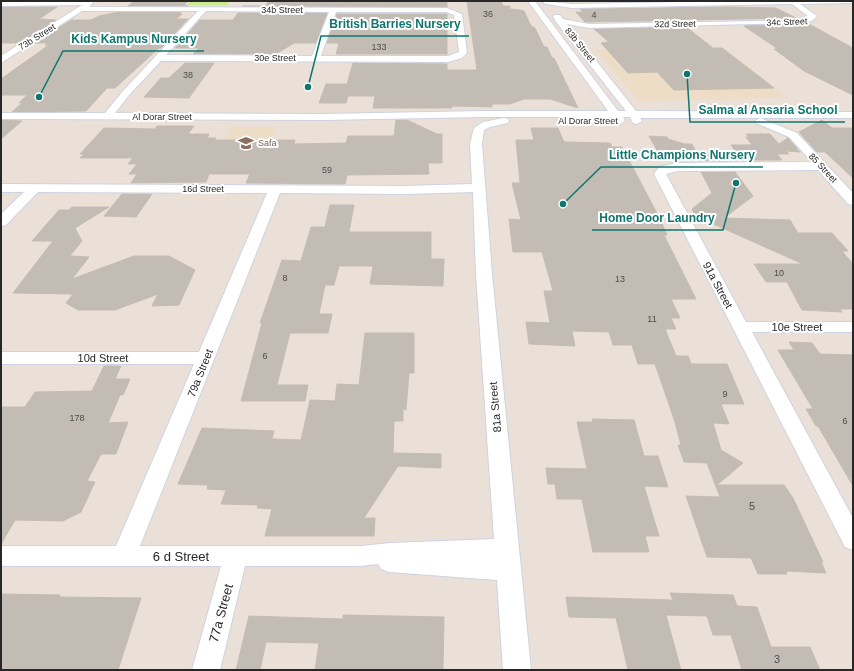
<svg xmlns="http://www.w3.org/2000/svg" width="854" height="671" font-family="Arial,sans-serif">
<rect width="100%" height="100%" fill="#eae0d8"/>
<path fill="#eddcc6" d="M724,48L789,98L638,101L596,50Z
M231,127H277L264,159H213Z"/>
<path fill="#cceb8d" d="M191,1H230L227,5H187Z"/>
<path fill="#c2bcb4" stroke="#c5bcb2" d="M134,1H188L184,5L188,6H128Z
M268,1H447V7L242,6H266Z
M467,1H501L503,6H510V9L521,10L524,11L531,26L535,28L544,47H547L552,58H554L578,108L550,99H524L510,104H492V107L452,106V108H373L375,96H348L346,103H319L326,84H347L353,63L447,64V70H477Z
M1,7H57L39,19L56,20L19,43H1Z
M727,7L776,8L796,18L589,22H585L576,12H583L580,9Z
M119,12H181L180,14H182L176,19H188L161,48H159L115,88H107L86,111L12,112L22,103H19L27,95H1V79L49,45H45L48,43H35L71,20H91L99,16Z
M238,13H327L316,43H294L276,54H193L199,48H175L200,20H233Z
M337,14H447V54H336L339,43H327Z
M807,23L853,48V95L804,71L774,49H778L744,26Z
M686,27L713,48H722L774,88L674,90L657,72L628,73L601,43L609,42L594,29Z
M185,63H214L189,98L144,97L161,78H169Z
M1,120L22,121L1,139Z
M396,120H407L437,134H442V163H428L429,174L347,175L345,184L246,183L250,174H209L206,182L131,183L137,174H129L137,164H128L133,158H80L84,154H80L104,128L155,129L157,126H194L188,134H209L207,138H216L214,140H295L294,144L346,143L348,136H394Z
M822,120L832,128H853V178L825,152H817L799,132Z
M531,128H558L563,140L565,142L610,143L612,147H622L660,219L667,235H664L696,299H671L680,318H671L676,329H665L676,356H688L691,364H727L744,404H721L729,424L713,423L721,450L743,463L717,485H784L793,498L823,562H821L826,573L786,571L787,574H758L751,558L707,557L686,496L720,497L707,463L684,462L678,445H681L675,422L655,364H638L632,345H613L609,332L572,331L575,346L529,344L526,322L550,323L544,291H553L542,252H513L509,219L521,220L512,183H520L516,140H534Z
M746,134H770L779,144L788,138L800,152L786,151L789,154H777L782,160H742L731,145H752L746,137H749Z
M649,136L667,137L668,139L685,144H692L698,155L705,152L727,161L662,159Z
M701,172H735L753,196L724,218L790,220L798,233H832L848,251H842L853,264V309H840L842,312L802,310L787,282H766L754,264H803L711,223H699L692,209L712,193Z
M122,194H152L136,217L104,216Z
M330,205H354L349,232H431V259H444L443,286L370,284L373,266H339L334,285H325L319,314H332L328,333H290L277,385H308L305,401H241L262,323H260L282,260L301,261L311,227H325Z
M72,207H109L75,228L82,241L70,256L89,257L72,279L134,256H169L195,270L179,305L152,306L158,294L115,310H78L66,303L73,294L13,293L53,241H32L59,210H69Z
M365,333H414V373H409L406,410L403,409V421H394L393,453L441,454V468L398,466L364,518H375L374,536H265L272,509L257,508L258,505L221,504L226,490L207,489L208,485L178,484L202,428L274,431L272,439L301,440L310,400L335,401L337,384L359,385Z
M789,342L812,343L820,354L853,355V486L818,426H816L806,409H813L778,350H794Z
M104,366H121L115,379H130L123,395H120L108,423L128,422L116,454H101L87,481L95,482L81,512L63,521L15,520L1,544V407H25L35,392L92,391Z
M592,419L634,420L644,456H658L668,487L644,486L659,536H645L649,552H593L582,499H557L555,484H548L546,468L587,469L577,422H593Z
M670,593L733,595L737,606L757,607L771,647H810L820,670H742L731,635H713L707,616L666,615L681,670H628L616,618L569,617L566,597L673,600Z
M1,594L60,595L59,597L141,598L118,670H1Z
M343,615L444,617L443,670H315L319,643L266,642L260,670H236L249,616L343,619Z"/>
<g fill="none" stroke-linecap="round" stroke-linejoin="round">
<defs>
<path id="street" d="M528,1H535L618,111H626L557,23L553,17L554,15H560L563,19L589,24L760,21L798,19L808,16L792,4L572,8L546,4L544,3L543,1L572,4L735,1H853L852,3L800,4L817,16L812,21L798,23L589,28L567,24L636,111L853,112V118H760L797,133L853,193V205L848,204L818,170L677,171L666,174L746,322H853V332H752L853,518V550L845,547L654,174L659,167L677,163L812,162L789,137L756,123L755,121L760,118H640L642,121L637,124L633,123L630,117H623L625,121L620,124L616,123L612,117H485L323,120L1,119V113H105L123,91L198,11H82L1,63V56L82,5L1,6V2H92L93,3L89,7L447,8L462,14L467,53L462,58L448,62L161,61L129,95L115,113L323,114L485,111H608ZM206,11L329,12L312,56L166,55ZM336,12H446L454,15L459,52L448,56H321Z
M504,118L508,119L509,121L508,123L490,127L484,130L482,144L492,274L531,670H503L497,580L389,572L381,569L378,564L361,566H245L220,670H192L221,566H1V546H116L194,364H1V352H199L267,193L38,192L6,225L1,226V214L24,192H1V184L406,186L472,184L470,144L474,128L483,122ZM473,192L476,274L494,539L390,543L361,546H140L280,193L406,194Z"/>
</defs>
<use href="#street" stroke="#cdd3e1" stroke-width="2"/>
<use href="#street" fill="#fff" fill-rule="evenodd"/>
</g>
<defs>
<symbol id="school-bare" viewBox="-9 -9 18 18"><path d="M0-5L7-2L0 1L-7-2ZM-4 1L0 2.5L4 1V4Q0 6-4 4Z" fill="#8d6e63" stroke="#fff" stroke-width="2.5" paint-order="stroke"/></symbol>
</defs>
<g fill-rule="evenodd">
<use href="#school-bare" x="235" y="132" width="22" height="22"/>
</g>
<g text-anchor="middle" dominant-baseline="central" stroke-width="4" stroke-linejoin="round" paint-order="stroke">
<g font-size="9" fill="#272727" stroke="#fff">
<text x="282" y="10">34b Street</text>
<text transform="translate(787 22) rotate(-2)">34c Street</text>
<text transform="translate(675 24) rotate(-1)">32d Street</text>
<text transform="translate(37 37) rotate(-32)">73b Street</text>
<text transform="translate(580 45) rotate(51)">83b Street</text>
<text x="275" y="58">30e Street</text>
<text x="162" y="117">Al Dorar Street</text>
<text x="588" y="121">Al Dorar Street</text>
<text transform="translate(823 168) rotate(47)">85 Street</text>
<text x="203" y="189">16d Street</text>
</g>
<g font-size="9" fill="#4e4c4a">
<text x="488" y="14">36</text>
<text x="594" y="15">4</text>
<text x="379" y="47">133</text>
<text x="188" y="75">38</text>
<text x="327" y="170">59</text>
<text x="779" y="273">10</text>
<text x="285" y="278">8</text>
<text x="620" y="279">13</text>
<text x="652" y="319">11</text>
<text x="265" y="356">6</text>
<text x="725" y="394">9</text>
<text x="77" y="418">178</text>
<text x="845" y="421">6</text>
</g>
<g font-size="9" fill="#785e54" stroke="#fff" text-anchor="start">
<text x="258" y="143">Safa</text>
</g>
<g font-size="11" fill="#272727" stroke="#fff">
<text transform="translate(718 285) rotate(62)">91a Street</text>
<text x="797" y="327">10e Street</text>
<text x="103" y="358">10d Street</text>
<text transform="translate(200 373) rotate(-68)">79a Street</text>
<text transform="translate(495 407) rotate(-95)">81a Street</text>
</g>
<g font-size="11" fill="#4e4c4a">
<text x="752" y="506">5</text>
<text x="777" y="659">3</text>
</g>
<g font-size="13" fill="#272727" stroke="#fff">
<text x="181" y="556">6 d Street</text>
<text transform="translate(221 613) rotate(-75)">77a Street</text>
</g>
</g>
<path fill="none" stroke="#0f766e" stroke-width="1.5" d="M308 87L321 36H469M39 97L63 51H204M687 74L690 122H845M563 204L601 167H763M736 183L723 230H592"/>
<g fill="#0f766e" stroke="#fff" stroke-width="1.5">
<circle cx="308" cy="87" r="4"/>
<circle cx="39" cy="97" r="4"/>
<circle cx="687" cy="74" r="4"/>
<circle cx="563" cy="204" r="4"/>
<circle cx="736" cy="183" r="4"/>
</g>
<g font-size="12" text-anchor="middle" font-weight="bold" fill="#0f766e" stroke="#fff" stroke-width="4" stroke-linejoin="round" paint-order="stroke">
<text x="395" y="28">British Barries Nursery</text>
<text x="134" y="43">Kids Kampus Nursery</text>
<text x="768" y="114">Salma al Ansaria School</text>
<text x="682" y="159">Little Champions Nursery</text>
<text x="657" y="222">Home Door Laundry</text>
</g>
<rect width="854" height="671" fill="none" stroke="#272727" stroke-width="4"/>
</svg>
